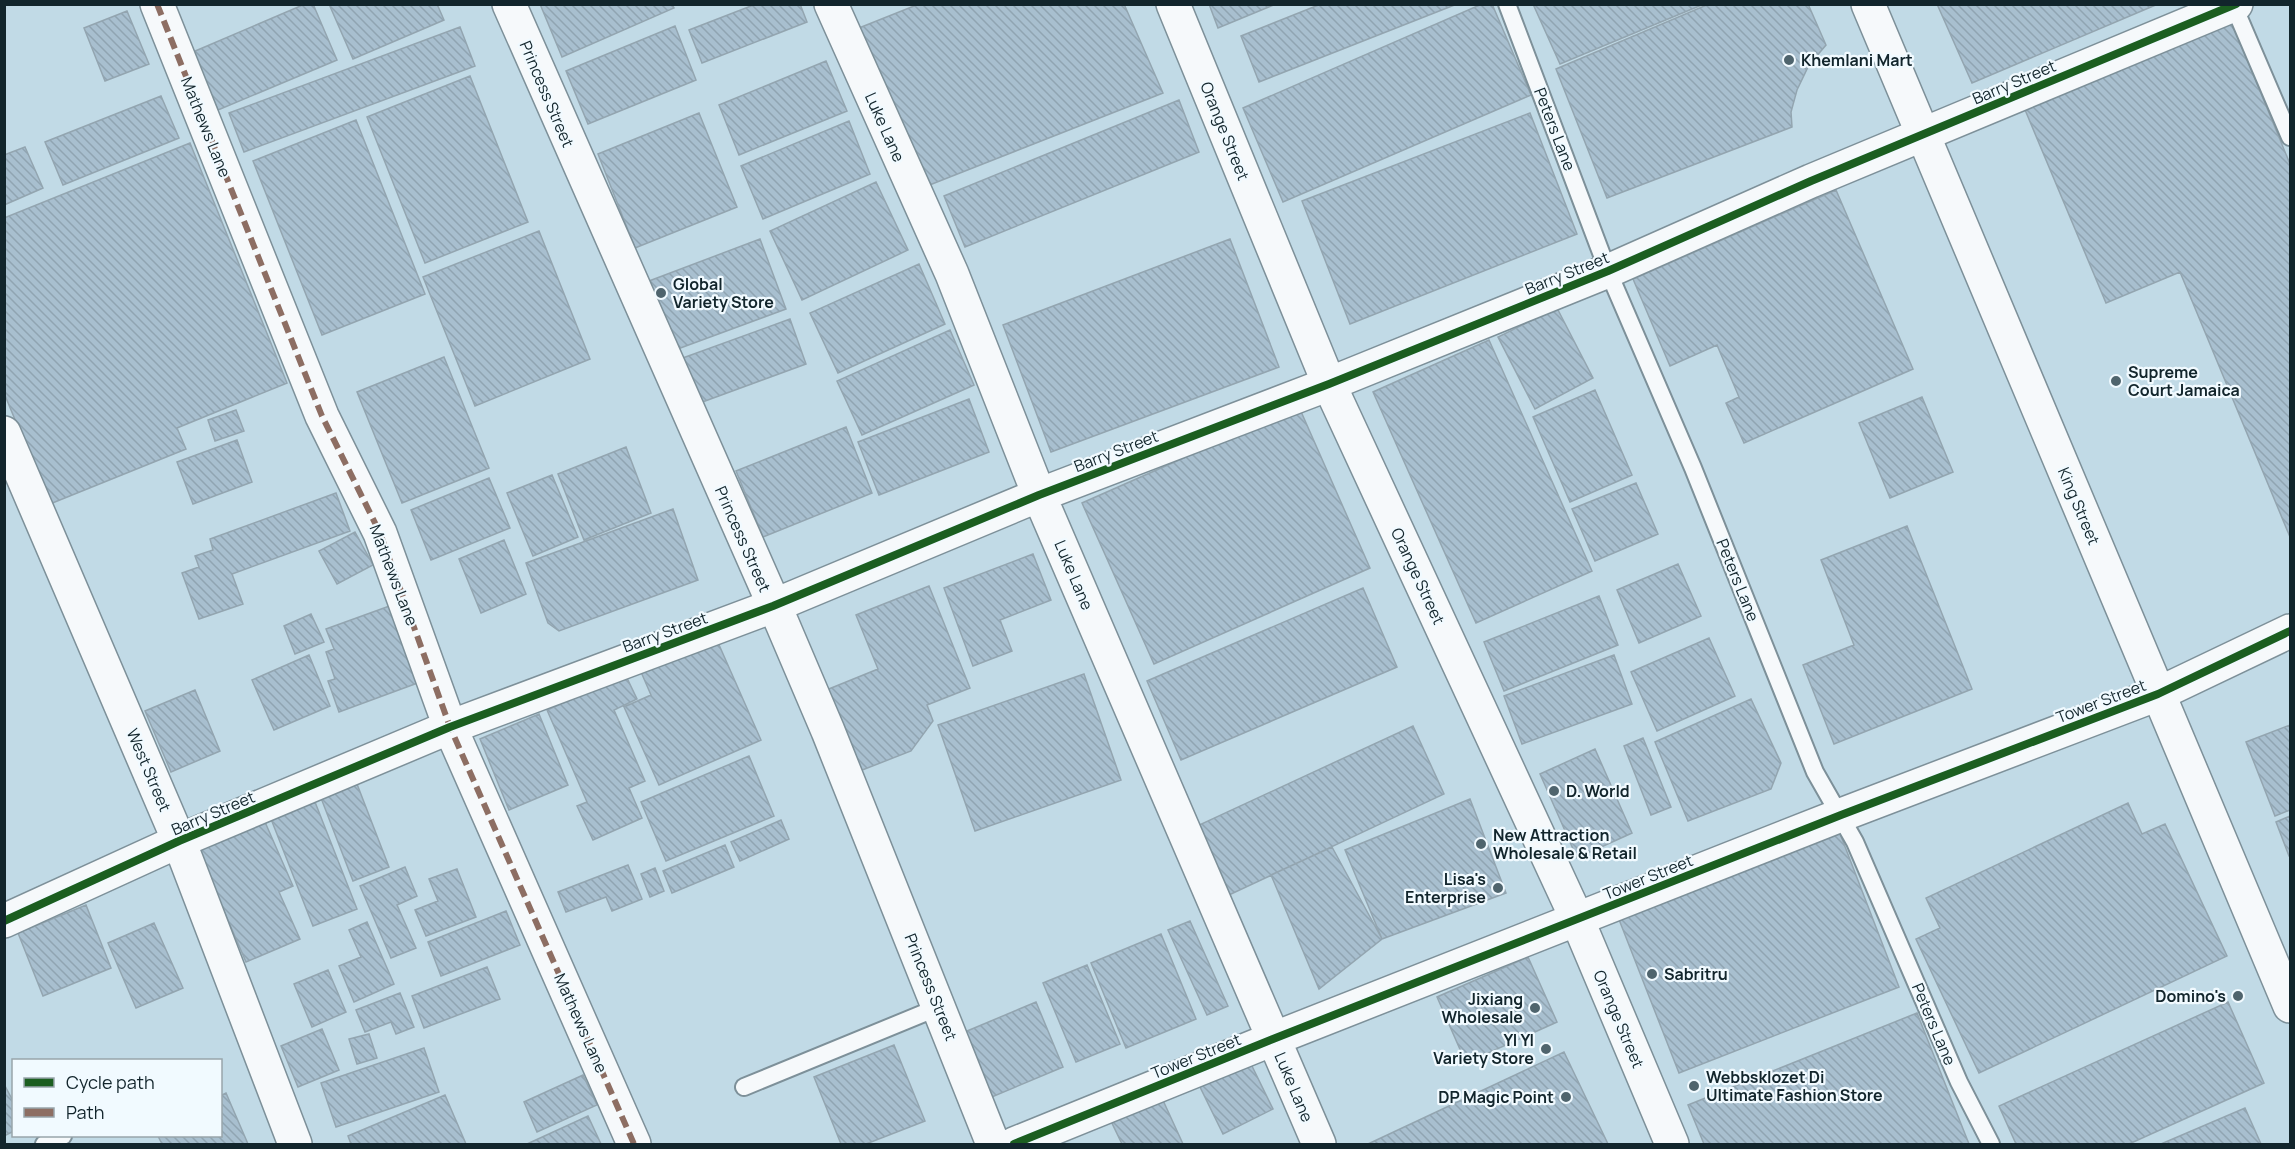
<svg xmlns="http://www.w3.org/2000/svg" width="2295" height="1149" font-family="Manrope,sans-serif">
<defs>
<pattern id="building-back-hatch" width="6" height="6" patternUnits="userSpaceOnUse" patternTransform="scale(1.5)"><rect width="6" height="6" fill="#a8bfcf"/><path d="M-1 5l2 2M0 0l6 6M5-1l2 2" fill="none" stroke="#90a4b2"/></pattern>
</defs>
<rect width="100%" height="100%" fill="#c1dae6"/>
<path fill="url(#building-back-hatch)" stroke="#93a5b0" stroke-width="1.5" d="M305,4H313L337,60L218,110L193,52Z
M329,4H437L444,20L353,59Z
M540,4H672L674,8L562,57Z
M756,4H800L807,22L702,63L689,30Z
M919,4H1124L1163,93L927,186L859,28Z
M1209,4H1276L1218,28Z
M1321,4H1457L1259,82L1241,36Z
M1482,4H1492L1531,95L1283,202L1243,108Z
M1533,4H1704L1560,64Z
M1709,4H1808L1826,45L1809,65L1797,90L1791,112L1792,127L1607,198L1556,69Z
M1937,4H2158L1972,83Z
M127,11L149,64L105,81L84,28Z
M2230,18L2290,164V537L2180,272L2106,303L2023,105Z
M675,26L696,80L588,124L566,71Z
M460,27L475,66L244,152L229,113Z
M826,61L847,111L739,155L719,105Z
M470,76L528,222L425,263L367,117Z
M161,96L179,138L63,185L45,142Z
M1179,100L1199,152L965,247L944,196Z
M699,113L737,207L635,248L598,154Z
M1530,113L1577,234L1350,324L1302,201Z
M356,120L425,294L322,335L253,161Z
M849,121L870,174L763,219L741,166Z
M190,143L287,383L177,428L186,449L50,504L4,393V218Z
M25,147L43,188L4,205V155Z
M876,182L908,250L802,300L770,231Z
M1836,190L1913,369L1744,443L1726,403L1739,397L1717,345L1670,366L1633,279Z
M539,231L590,359L475,406L423,277Z
M760,239L786,309L675,350L649,281Z
M1230,239L1279,367L1051,452L1003,325Z
M919,264L945,324L838,373L810,313Z
M1557,308L1593,378L1535,409L1498,337Z
M790,319L806,364L697,404L680,359Z
M950,330L974,385L862,435L837,381Z
M1489,340L1592,571L1476,623L1373,392Z
M444,357L489,468L402,503L357,392Z
M1595,390L1632,475L1570,502L1533,417Z
M1922,397L1953,472L1890,498L1859,423Z
M969,399L989,452L879,495L858,442Z
M1299,407L1370,568L1154,664L1082,503Z
M236,410L244,431L215,441L208,420Z
M846,427L872,493L763,537L736,471Z
M237,440L252,482L193,504L177,462Z
M626,447L651,513L584,540L558,474Z
M552,475L578,537L533,556L507,493Z
M489,478L510,528L431,560L411,510Z
M1636,483L1658,534L1595,561L1572,509Z
M336,493L350,531L232,574L243,604L199,619L182,573L199,567L195,556L213,550L210,539Z
M673,509L698,580L559,631L548,623L526,563Z
M1907,526L1972,689L1834,744L1803,665L1854,645L1821,560Z
M355,532L373,565L337,584L319,551Z
M504,540L526,594L481,613L459,559Z
M1033,554L1051,600L1000,620L1012,651L973,666L944,588Z
M1678,564L1701,616L1639,643L1617,590Z
M929,586L970,688L927,705L933,721L911,751L852,774L819,693L878,669L856,615Z
M1363,588L1397,667L1181,760L1147,681Z
M1599,596L1618,645L1504,691L1484,642Z
M395,604L423,681L339,712L328,681L335,679L326,652L334,649L326,629Z
M311,614L324,642L295,654L284,626Z
M716,638L761,740L659,785L624,707L651,695L641,672Z
M1709,638L1735,696L1657,731L1631,672Z
M309,655L330,706L274,730L252,680Z
M1614,655L1632,704L1522,744L1504,696Z
M1084,674L1121,780L975,831L938,725Z
M626,676L637,699L614,710L645,781L629,788L642,818L593,840L577,806L587,802L547,710Z
M195,690L220,751L171,772L145,711Z
M1751,699L1781,763L1771,789L1688,821L1655,742Z
M539,714L568,785L509,810L480,739Z
M2290,725V810L2275,816L2246,742Z
M1413,726L1444,794L1229,895L1197,826Z
M1643,738L1671,807L1651,815L1624,746Z
M1595,749L1632,833L1577,858L1540,774Z
M749,756L774,816L666,861L641,802Z
M357,784L389,867L353,881L321,798Z
M1470,799L1506,893L1382,939L1345,850Z
M315,802L357,909L313,926L271,819Z
M2128,803L2142,834L2165,824L2227,956L1979,1073L1916,939L1940,928L1926,898Z
M2290,816V856H2289L2276,822Z
M781,820L789,839L740,861L731,842Z
M265,822L293,886L279,892L300,939L246,962L198,851Z
M1839,831L1899,987L1679,1073L1618,917Z
M725,845L734,867L672,893L663,871Z
M1332,847L1382,939L1319,989L1271,875Z
M628,865L642,899L612,911L606,897L566,912L558,892Z
M405,867L417,896L397,905L416,948L391,958L360,886Z
M655,868L664,891L650,897L641,874Z
M457,869L476,917L426,936L415,910L438,901L429,879Z
M86,905L111,968L43,996L18,933Z
M506,911L520,945L441,976L428,942Z
M1190,921L1228,1006L1207,1015L1168,930Z
M367,922L394,984L354,1002L339,966L361,957L349,930Z
M154,923L183,988L136,1008L108,943Z
M1161,934L1196,1019L1126,1048L1091,963Z
M1528,957L1557,1022L1466,1063L1437,997Z
M1087,965L1120,1044L1076,1062L1043,983Z
M487,967L500,999L424,1028L412,996Z
M328,970L346,1012L312,1027L294,984Z
M400,993L414,1027L396,1034L391,1022L365,1032L356,1010Z
M1036,1002L1063,1067L987,1099L960,1034Z
M2228,1002L2264,1083L2129,1144H2016L1999,1106Z
M1917,1013L1969,1144H1704L1688,1105Z
M322,1029L339,1070L298,1087L281,1046Z
M369,1034L377,1058L357,1064L349,1039Z
M894,1045L925,1121L866,1144H841L814,1077Z
M424,1048L439,1092L336,1127L321,1083Z
M1564,1052L1608,1144H1368Z
M1250,1062L1273,1109L1223,1134L1200,1087Z
M583,1075L597,1105L537,1132L524,1102Z
M4,1084L14,1103V1131L4,1136Z
M226,1093L248,1144H162L158,1136H220V1096Z
M445,1095L466,1144H351L348,1136Z
M1161,1096L1183,1144H1122L1110,1119Z
M2245,1108L2261,1144H2161Z
M588,1116L601,1144H527Z"/>
<g fill="none" stroke-linecap="round" stroke-linejoin="round">
<defs>
<path id="lane" d="M1507,4L1608,271L1693,468L1815,772L1855,842L1959,1082L1991,1144
M2233,4L2290,137
M744,1087L939,1007
M44,1144L63,1136"/>
<path id="street" d="M157,4L322,416L380,533L450,727L634,1144
M509,4L782,623L828,731L993,1144
M831,4L952,274L1039,495L1319,1144
M4,433L179,841L295,1144
M4,921L179,841L450,727L773,606L1039,495L1329,384L1608,271L1811,181L2236,4
M1014,1144L1273,1039L1841,815L2158,694L2290,631"/>
<path id="secondary" d="M1173,4L1329,384L1577,919L1672,1144
M1868,4L2290,1006"/>
</defs>
<use href="#lane" stroke="#7d9099" stroke-width="20"/>
<use href="#street" stroke="#7d9099" stroke-width="36"/>
<use href="#secondary" stroke="#7d9099" stroke-width="36"/>
<use href="#lane" stroke="#f6f9fb" stroke-width="16"/>
<use href="#street" stroke="#f6f9fb" stroke-width="33"/>
<use href="#secondary" stroke="#f6f9fb" stroke-width="33"/>
<path stroke="#8d6e63" stroke-width="6" stroke-dasharray="12 6" stroke-linecap="butt" d="M157,4L322,416L380,533L450,727L634,1144"/>
<defs>
<path id="cycleway" d="M4,921L179,841L450,727L773,606L1039,495L1329,384L1608,271L1811,181L2236,4
M1014,1144L1273,1039L1841,815L2158,694L2290,631"/>
</defs>
<use href="#cycleway" stroke="#f1faff" stroke-width="11"/>
<use href="#cycleway" stroke="#1b5e20" stroke-width="8"/>
</g>
<g fill="#4f646d" stroke="#f1faff" stroke-width="2">
<circle cx="1789" cy="60" r="6"/>
<circle cx="661" cy="293" r="6"/>
<circle cx="2116" cy="381" r="6"/>
<circle cx="1554" cy="791" r="6"/>
<circle cx="1481" cy="844" r="6"/>
<circle cx="1498" cy="888" r="6"/>
<circle cx="1652" cy="974" r="6"/>
<circle cx="2238" cy="996" r="6"/>
<circle cx="1535" cy="1008" r="6"/>
<circle cx="1546" cy="1049" r="6"/>
<circle cx="1694" cy="1086" r="6"/>
<circle cx="1566" cy="1097" r="6"/>
</g>
<g text-anchor="middle" dominant-baseline="central" stroke-width="4.5" stroke-linejoin="round" paint-order="stroke">
<g font-size="16" font-weight="bold" fill="#12252c" stroke="#f1faff" text-anchor="start">
<text x="1801" y="60">Khemlani Mart</text>
<text x="673" y="284">Global<tspan x="673" dy="18">Variety Store</tspan></text>
<text x="2128" y="372">Supreme<tspan x="2128" dy="18">Court Jamaica</tspan></text>
<text x="1566" y="791">D. World</text>
<text x="1493" y="835">New Attraction<tspan x="1493" dy="18">Wholesale &amp; Retail</tspan></text>
<text x="1486" y="879" text-anchor="end">Lisa's<tspan x="1486" dy="18">Enterprise</tspan></text>
<text x="1664" y="974">Sabritru</text>
<text x="2226" y="996" text-anchor="end">Domino's</text>
<text x="1523" y="999" text-anchor="end">Jixiang<tspan x="1523" dy="18">Wholesale</tspan></text>
<text x="1534" y="1040" text-anchor="end">YI YI<tspan x="1534" dy="18">Variety Store</tspan></text>
<text x="1706" y="1077">Webbsklozet Di<tspan x="1706" dy="18">Ultimate Fashion Store</tspan></text>
<text x="1554" y="1097" text-anchor="end">DP Magic Point</text>
</g>
<g font-size="16" fill="#12252c" stroke="#f1faff">
<text transform="translate(2014 82) rotate(-23)">Barry Street</text>
<text transform="translate(547 94) rotate(67)">Princess Street</text>
<text transform="translate(206 127) rotate(68)">Mathews Lane</text>
<text transform="translate(885 127) rotate(66)">Luke Lane</text>
<text transform="translate(1555 129) rotate(69)">Peters Lane</text>
<text transform="translate(1225 131) rotate(68)">Orange Street</text>
<text transform="translate(1567 273) rotate(-22)">Barry Street</text>
<text transform="translate(1116 451) rotate(-21)">Barry Street</text>
<text transform="translate(2079 506) rotate(67)">King Street</text>
<text transform="translate(743 539) rotate(66)">Princess Street</text>
<text transform="translate(394 575) rotate(69)">Mathews Lane</text>
<text transform="translate(1074 575) rotate(67)">Luke Lane</text>
<text transform="translate(1418 576) rotate(65)">Orange Street</text>
<text transform="translate(1738 580) rotate(68)">Peters Lane</text>
<text transform="translate(665 632) rotate(-20)">Barry Street</text>
<text transform="translate(2101 701) rotate(-21)">Tower Street</text>
<text transform="translate(149 770) rotate(67)">West Street</text>
<text transform="translate(213 813) rotate(-23)">Barry Street</text>
<text transform="translate(1648 877) rotate(-22)">Tower Street</text>
<text transform="translate(931 987) rotate(68)">Princess Street</text>
<text transform="translate(1619 1019) rotate(67)">Orange Street</text>
<text transform="translate(581 1023) rotate(66)">Mathews Lane</text>
<text transform="translate(1934 1024) rotate(67)">Peters Lane</text>
<text transform="translate(1196 1056) rotate(-22)">Tower Street</text>
<text transform="translate(1294 1087) rotate(67)">Luke Lane</text>
</g>
</g>
<rect width="2295" height="1149" fill="none" stroke="#12252c" stroke-width="12"/>
<rect x="12" y="1059" width="210" height="78" fill="#f1faff" stroke="#98a5ab" stroke-width="1.5"/>
<rect x="24" y="1078" width="30" height="9" fill="#1b5e20" stroke="#98a5ab" stroke-width="1.5"/>
<text x="66" y="1089" font-size="18" fill="#12252c">Cycle path</text>
<rect x="24" y="1108" width="30" height="9" fill="#8d6e63" stroke="#98a5ab" stroke-width="1.5"/>
<text x="66" y="1119" font-size="18" fill="#12252c">Path</text>
</svg>
